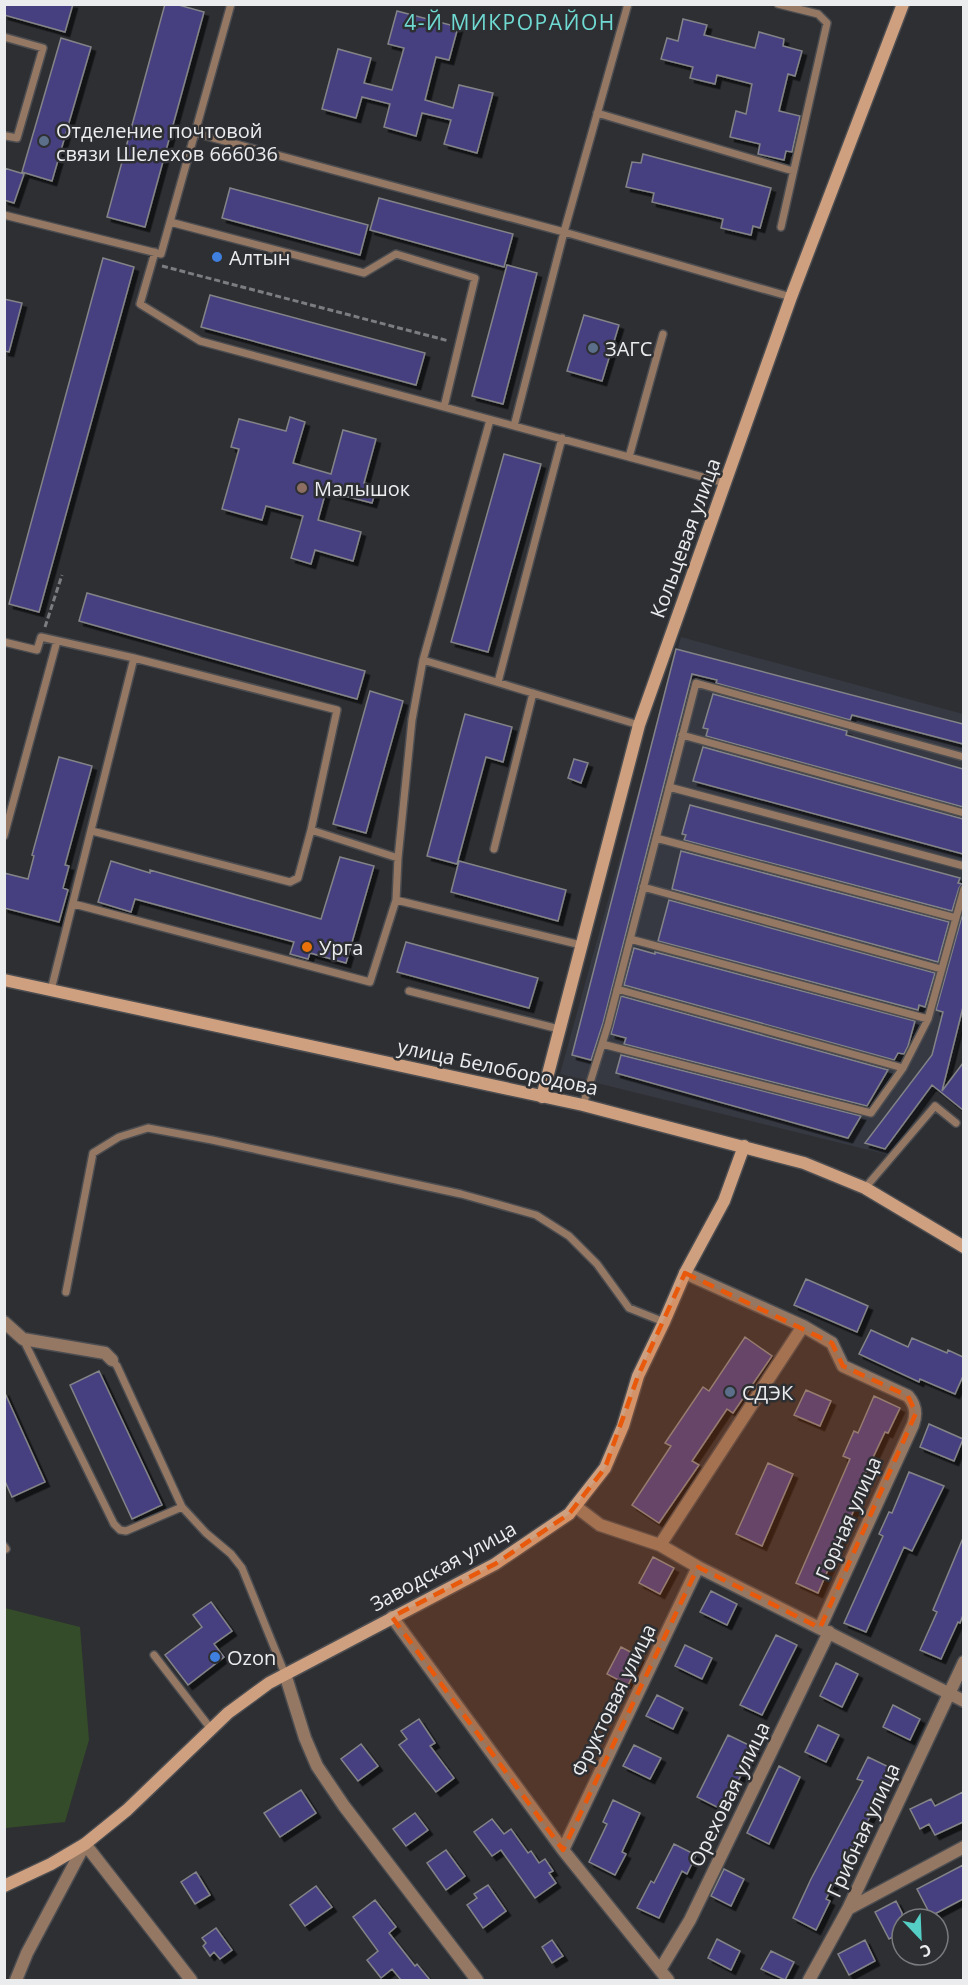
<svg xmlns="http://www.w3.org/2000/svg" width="968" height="1985" font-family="'Open Sans',sans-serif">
<defs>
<filter id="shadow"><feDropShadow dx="4.5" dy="4.5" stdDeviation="0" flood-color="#0009"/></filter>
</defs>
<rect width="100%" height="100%" fill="#2e2f33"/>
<path fill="#363942" d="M681,637L963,714V1027L952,1067L889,1155L560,1074Z"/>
<path fill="#344c29" d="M5,1608L80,1627L89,1740L65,1822L6,1828L5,1824Z"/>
<path fill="#463f80" stroke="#838488" stroke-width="1.5" filter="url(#shadow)" d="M4,4H73L65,32L4,15Z
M165,4H175L204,12L145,227L107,217Z
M397,11L458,27L449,60L436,57L425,100L453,108L459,85L493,93L477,153L444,144L451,120L422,113L416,136L384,127L390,104L362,97L356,118L322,109L338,49L371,58L364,83L392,90L404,48L388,44Z
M683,19L707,25L704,35L755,48L759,32L784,39L783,46L802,51L795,76L788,74L779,111L800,116L792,152L786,151L784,160L758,154L760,144L730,137L736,111L746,114L752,84L717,75L715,84L690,78L693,67L661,59L667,38L678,41Z
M61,38L91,47L52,181L22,172Z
M643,154L771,188L760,228L753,226L751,235L721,228L723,219L652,202L654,193L626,187L632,162L641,163Z
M4,168L24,174L14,203L4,200Z
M230,188L368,225L360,255L222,218Z
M379,198L513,234L504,267L370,230Z
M103,258L134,267L39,612L9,604Z
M507,265L537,273L503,404L472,396Z
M210,295L425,353L416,385L201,327Z
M4,299L22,303L9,352L4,351Z
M584,315L619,325L602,381L567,371Z
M290,417L305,422L293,463L331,474L343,430L376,439L364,483L377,486L372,503L326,491L318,520L361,532L353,561L315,550L311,564L291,558L303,516L266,506L262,520L222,509L239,449L231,447L239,419L286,431Z
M504,454L541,464L488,652L451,642Z
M87,593L365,671L357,699L79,621Z
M676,649L963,724V744L852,715L850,720L716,683L717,680L692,674L603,1023L591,1060L572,1055Z
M370,691L403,701L366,833L333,824Z
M713,694L847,731L846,735L963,769V807L706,736L708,729L703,728Z
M465,714L512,727L503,762L486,757L457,864L427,856Z
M703,747L963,819V854L693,781Z
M59,757L92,766L65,865L69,866L63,888L68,890L59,922L4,908V873L28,879L34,856L32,855Z
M574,759L588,763L581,783L568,778Z
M690,805L960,878L958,883L962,884L959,888L952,911L684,840L686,835L682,834Z
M681,851L949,922L938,962L672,889Z
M340,857L374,866L346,963L310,953L308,959L290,954L294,942L135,899L131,912L98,902L111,861L150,873V870L321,919Z
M459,861L566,890L558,921L451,892Z
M669,900L935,973L925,1007L919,1005L918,1010L658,941Z
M963,912V1007L942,1091L963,1063V1110L932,1085L885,1149L865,1143L932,1055L943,1012L936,1010Z
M406,942L538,978L529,1008L397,972Z
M634,948L655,954V952L915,1021L908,1046L904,1054L898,1053L894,1060L624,985Z
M621,996L888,1070L867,1106L624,1044L626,1038L611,1034Z
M621,1055L861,1116L848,1138L616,1073Z
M806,1279L868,1306L857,1332L794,1305Z
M871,1330L908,1347L912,1338L947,1353L948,1350L963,1357V1376L955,1394L920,1379L919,1382L859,1354Z
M745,1337L772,1356L733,1413L727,1409L692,1461L699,1465L659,1523L632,1505L671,1446L665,1443L703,1387L709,1391Z
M99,1371L162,1505L132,1519L70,1385Z
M806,1390L831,1401L820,1426L794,1415Z
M4,1391L45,1482L12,1497L4,1479Z
M874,1396L900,1408L888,1433L885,1432L862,1481L866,1482L818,1593L796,1583L850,1459L843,1456L854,1431L858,1433Z
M929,1424L963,1439L954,1461L920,1447Z
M768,1463L793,1474L762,1546L736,1534Z
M909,1472L944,1486L912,1551L904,1547L866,1632L844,1623L883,1536L879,1534L889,1512L892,1513Z
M963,1538V1615L960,1623L958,1622L941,1659L920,1650L937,1612L933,1610Z
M653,1557L674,1568L660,1594L639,1583Z
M711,1591L737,1604L727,1625L700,1612Z
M211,1602L232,1631L214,1644L224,1657L188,1685L165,1655L202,1627L193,1615Z
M776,1635L797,1645L762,1715L740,1705Z
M685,1645L712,1658L702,1679L675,1666Z
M621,1647L642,1658L628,1685L607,1674Z
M836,1663L858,1674L842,1707L820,1696Z
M657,1695L683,1708L673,1729L646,1716Z
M893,1705L920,1719L910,1740L883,1727Z
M419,1719L435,1743L430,1746L454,1778L436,1792L399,1745L407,1739L401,1731Z
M818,1725L839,1735L826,1762L805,1752Z
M728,1735L755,1748L723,1810L697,1797Z
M361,1744L378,1766L358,1781L341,1759Z
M634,1745L661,1758L650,1779L623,1766Z
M868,1757L895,1770L826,1899L830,1901L816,1930L793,1918L811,1879L863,1781L857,1779Z
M779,1766L800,1777L769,1844L747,1833Z
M301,1790L316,1813L280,1837L264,1813Z
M963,1792V1822L935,1835L929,1824L920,1829L910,1809L931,1799L935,1806Z
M613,1800L640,1813L622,1852L626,1854L615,1875L589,1862L607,1824L603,1822Z
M415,1813L428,1830L406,1846L393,1829Z
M492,1819L504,1834L511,1829L528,1853L531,1851L539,1863L545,1859L553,1871L549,1873L556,1883L535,1898L501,1850L492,1856L474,1832Z
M674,1844L696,1855L687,1874L682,1871L659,1918L637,1908L651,1881L654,1883Z
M446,1850L465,1876L446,1890L427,1863Z
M963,1865V1899L931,1916L917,1889Z
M724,1869L744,1879L731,1906L711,1896Z
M196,1872L210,1895L195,1904L181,1882Z
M488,1885L506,1911L483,1928L467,1905L477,1898L474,1894Z
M316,1886L332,1907L305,1926L290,1905Z
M375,1900L396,1927L389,1933L415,1966L417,1964L430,1980H401L392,1969L381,1978L367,1960L378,1951L353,1917Z
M896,1901L902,1913V1932L889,1939L875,1912Z
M216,1928L232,1950L220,1959L214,1952L210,1956L203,1946L206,1943L202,1938Z
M717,1939L740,1951L731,1970L708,1958Z
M552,1940L563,1956L552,1963L542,1947Z
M865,1940L875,1961L849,1975L838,1954Z
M771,1951L794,1962L785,1980L761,1969Z"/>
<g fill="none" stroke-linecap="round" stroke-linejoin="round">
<defs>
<path id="lane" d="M778,4L818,14L827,23L781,227
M4,37L43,48L17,138L6,136
M597,113L793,171
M195,133L564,232L628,4
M4,215L161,254L231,4
M170,222L364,273L396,254L475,278L444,407
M155,252L140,304L200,341L725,483
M490,420L423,660L639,725
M514,426L564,232L791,297
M629,457L663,334
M4,642L37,650L41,637L134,658L51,990
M134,658L337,710L311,830
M498,682L562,438
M682,735L964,813
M669,787L964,866
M92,831L290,882L298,878L311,830L398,858
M4,836L57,641
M656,838L956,918
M494,849L533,693
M643,887L941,969
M396,900L581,945
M74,904L370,982L396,900L398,858L412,720L423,660
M630,939L928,1019
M617,989L903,1068
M409,991L559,1029
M602,1044L871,1113L903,1068L928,1019L964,889
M583,1105L608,1025L696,683L964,757
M865,1188L935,1106L956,1123
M66,1292L93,1153L119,1137L148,1128L212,1140L461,1194L536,1215L569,1236L597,1264L629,1308L664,1322
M23,1339L114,1524L120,1530L126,1531L182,1507
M112,1360L117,1366L182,1507L206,1533L231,1554L242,1568L285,1674
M4,1546L6,1549
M154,1655L211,1729"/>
<path id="street" d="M685,1273L803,1326L832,1343L843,1366L908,1396C916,1405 917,1414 913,1425L820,1628
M4,1322L23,1339L105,1353L112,1360
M575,1506L600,1525L660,1545L698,1567L964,1701
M660,1545L803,1326
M392,1617L563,1850L668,1980
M285,1674L305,1738L317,1766L344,1806L477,1980
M563,1850L698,1567
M848,1909L964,1847
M660,1970L690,1920L829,1632
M16,1980L27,1953L85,1844L191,1980
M809,1980L848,1909L964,1662"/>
<path id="secondary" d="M4,980L583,1105L804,1163L865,1188L964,1247
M542,1097L639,725L791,297L903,4
M4,1886L51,1864L85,1844L127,1810L228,1713L269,1683L495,1564L569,1514L605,1468L623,1426L638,1376L664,1322L685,1273L724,1201L744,1146"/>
</defs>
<use href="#lane" stroke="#4c4d51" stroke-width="10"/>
<use href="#street" stroke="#4c4d51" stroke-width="15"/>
<use href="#secondary" stroke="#4c4d51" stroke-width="15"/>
<path stroke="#7c7d81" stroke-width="3" stroke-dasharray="6 3" stroke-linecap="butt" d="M162,266L449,341
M45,627L62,575"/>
<use href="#lane" stroke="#957863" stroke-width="7"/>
<use href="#street" stroke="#957863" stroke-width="12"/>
<use href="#secondary" stroke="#cfa07f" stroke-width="12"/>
</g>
<path fill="#e8590c" fill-opacity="0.2" stroke="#e8590c" stroke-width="4.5" stroke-dasharray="12 8" stroke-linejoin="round" d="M685,1273L832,1343L843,1366L908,1396L916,1413L820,1628L698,1567L563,1850L392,1617L495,1564L569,1514L605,1468L638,1376Z"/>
<g fill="#5c6f8a" stroke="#2e2f33" stroke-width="2">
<circle cx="44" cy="141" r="6"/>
<circle cx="593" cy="348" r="6"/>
<circle cx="730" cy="1392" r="6"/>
</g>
<g fill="#3f7fe0" stroke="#2e2f33" stroke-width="2">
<circle cx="217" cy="257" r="6"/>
<circle cx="215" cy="1657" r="6"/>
</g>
<circle fill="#8d6e63" stroke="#2e2f33" stroke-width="2" cx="302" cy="488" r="6"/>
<circle fill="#e8710a" stroke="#2e2f33" stroke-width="2" cx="307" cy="947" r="6"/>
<g text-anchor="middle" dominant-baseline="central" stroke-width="5" stroke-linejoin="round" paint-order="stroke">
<g font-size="20" fill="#ebecee" stroke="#2e2f33" text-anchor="start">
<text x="56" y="130">Отделение почтовой<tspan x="56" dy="23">связи Шелехов 666036</tspan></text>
<text x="229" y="257">Алтын</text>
<text x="605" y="348">ЗАГС</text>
<text x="314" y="488">Малышок</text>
<text x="319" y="947">Урга</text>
<text x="742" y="1392">СДЭК</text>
<text x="227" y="1657">Ozon</text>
</g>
<g font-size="20" fill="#ebecee" stroke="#2e2f33">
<text transform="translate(685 538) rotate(-70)">Кольцевая улица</text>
<text transform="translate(498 1067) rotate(12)">улица Белобородова</text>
<text transform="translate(848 1518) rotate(-66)">Горная улица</text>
<text transform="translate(443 1566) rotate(-29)">Заводская улица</text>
<text transform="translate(613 1700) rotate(-64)">Фруктовая улица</text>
<text transform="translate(729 1794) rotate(-64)">Ореховая улица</text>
<text transform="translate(863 1830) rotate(-65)">Грибная улица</text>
</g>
<g font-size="21" letter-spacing="1.5" fill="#6fdad2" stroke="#2e2f33">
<text x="510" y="22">4-Й МИКРОРАЙОН</text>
</g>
</g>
<rect width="968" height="1985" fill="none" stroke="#ebecee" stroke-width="12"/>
<g transform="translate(920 1937) rotate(157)"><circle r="28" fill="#2e2f33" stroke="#7a7b7e" stroke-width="1.5"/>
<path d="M0-4.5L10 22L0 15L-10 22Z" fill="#55cec5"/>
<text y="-9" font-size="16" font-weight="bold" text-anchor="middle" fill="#ebecee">С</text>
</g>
</svg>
